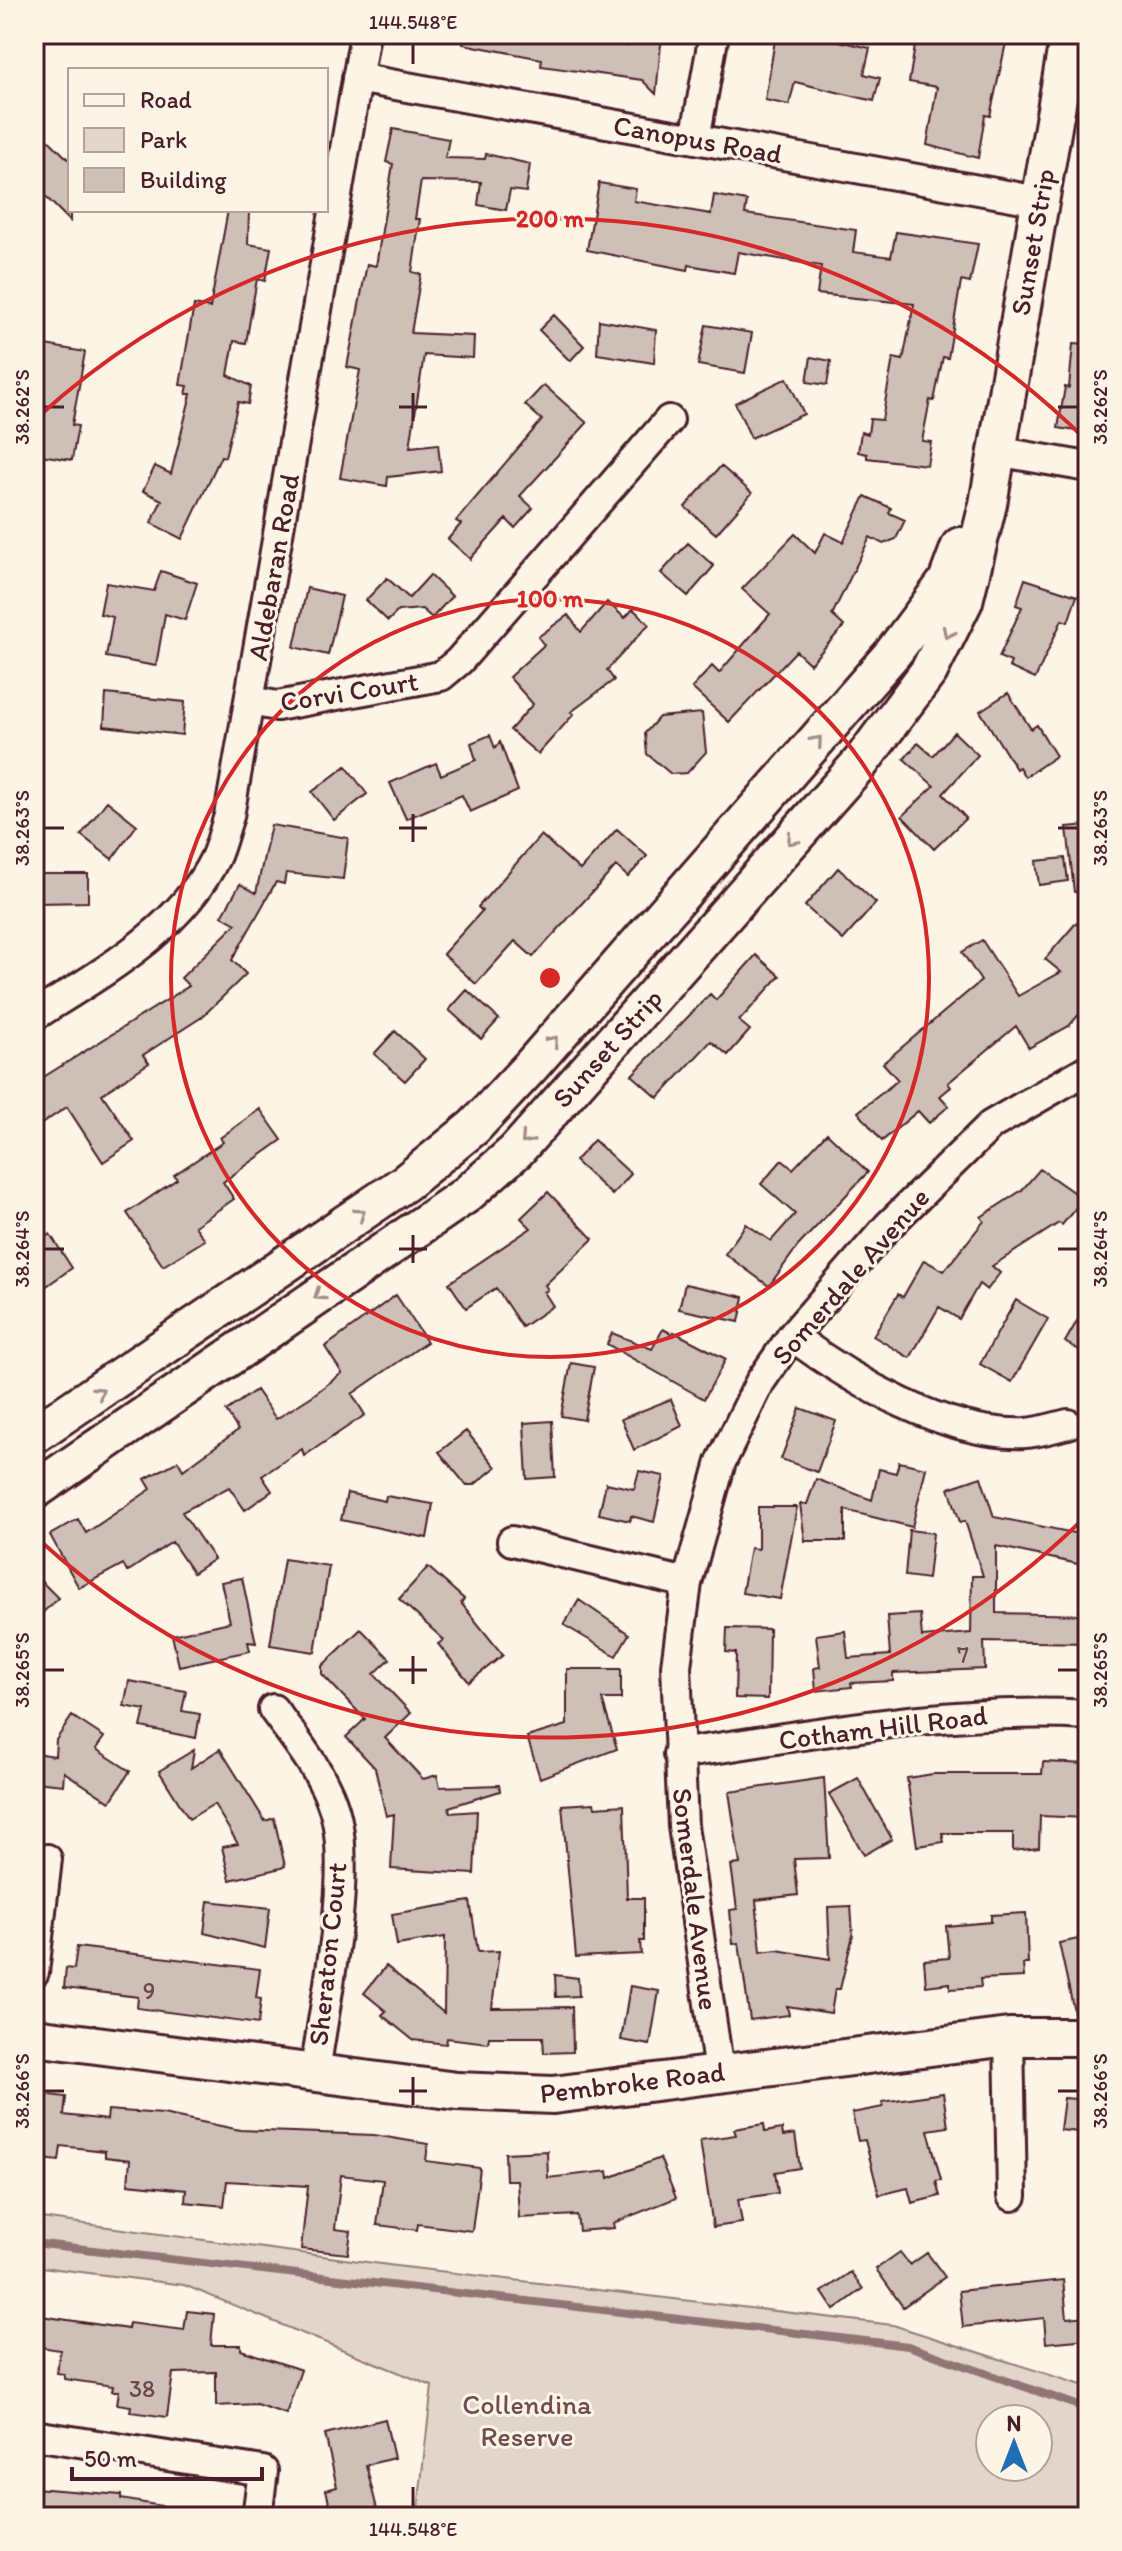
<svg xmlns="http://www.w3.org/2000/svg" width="1122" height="2551" font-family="Itim,sans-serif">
<rect width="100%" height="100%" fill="#fcf5e5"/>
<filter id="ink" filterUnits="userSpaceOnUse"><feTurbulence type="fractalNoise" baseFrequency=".0125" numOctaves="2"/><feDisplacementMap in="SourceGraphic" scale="16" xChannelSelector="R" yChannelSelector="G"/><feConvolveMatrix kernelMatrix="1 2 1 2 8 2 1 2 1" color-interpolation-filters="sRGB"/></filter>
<g filter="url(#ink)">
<path fill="#e2d5ca" stroke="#967a7a" stroke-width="2" fill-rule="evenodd" d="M34,2217L396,2266L893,2325L1088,2387V2517H417L432,2386L184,2285L34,2266ZM990,2419H1038V2467H990Z"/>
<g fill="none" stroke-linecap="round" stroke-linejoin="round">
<path stroke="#917474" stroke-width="8" d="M34,2243L908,2346L1088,2409"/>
</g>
<path fill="#cfc0b7" stroke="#4a1f2b" stroke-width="2" d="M464,34H565L627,46L628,34H662L656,94L642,80L541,66L542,59L463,44Z
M776,34H808L870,48L864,74L880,78L874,101L795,82L789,105L765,100Z
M917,34L953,37L954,34H979L1006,43L990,116L985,115L978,158L927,145L937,87L909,82Z
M34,126L70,161V221L34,185Z
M393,129L449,139L445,158L485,159L486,154L530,164L526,192L510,190L506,210L478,205L481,182L421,181L415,219H420L412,272L421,274L411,333L474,336L473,358L424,355L410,447L438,444L441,471L388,477L387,486L340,478L360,370L347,367L367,264L376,266L393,164L386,162Z
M599,183L636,189L634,201L711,214L714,195L747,201L745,214L856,230L853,252L891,257L896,232L978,244L970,283L961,281L948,358L943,357L934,401L930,400L922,441L931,442L927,465L867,458V454L858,452L861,432L868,434L870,419L882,420L893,358L903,360L914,304L817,294L821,266L738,252L734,273L689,265L688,270L587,250Z
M228,210H249L248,244L271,248L265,281L257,279L246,343L234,341L228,375L251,386L248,404L238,402L225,457L221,456L182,539L151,523L162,500L143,491L155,466L171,474L191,394H186L188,386L180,385L194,305L210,308Z
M554,315L584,346L570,361L539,330Z
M599,320L656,330L654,363L597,354Z
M706,325L752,333L745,373L698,365Z
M34,343L85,352L72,425L78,426L72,460L34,454Z
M1073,344L1088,345V433L1058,428L1065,387L1069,388Z
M811,357L831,361L827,385L807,382Z
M787,378L804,414L751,438L735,403Z
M544,385L587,423L520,496L533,508L515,528L506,519L470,559L448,539L461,524L456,521L542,420L525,405Z
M721,466L752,493L716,534L685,507Z
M865,496L891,508L889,513L905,520L896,539L883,544L870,537L832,615L844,626L810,664L796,651L729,722L692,688L712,666L719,673L770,614L742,589L795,534L815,553L825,533L843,542Z
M688,543L714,566L688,596L661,573Z
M161,571L197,583L185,620L165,614L156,666L106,657L113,617L100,614L106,583L154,591Z
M430,575L452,596L432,618L422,609L398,611L388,621L366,600L387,578L409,598Z
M1025,579L1077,596L1068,622L1062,620L1035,679L1009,667L1011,662L999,657L1022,607L1016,605Z
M307,588L342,596L328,655L294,647Z
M607,602L625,618L633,609L649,624L607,670L614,680L571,712L574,714L538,754L510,730L533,704L509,677L544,645L538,637L568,615L581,632Z
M1008,693L1031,729L1037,725L1056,756L1025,777L1019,767L1016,769L980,711Z
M106,694L185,702L182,735L104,726Z
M702,713L706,752L687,773L671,774L647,754L645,733L659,717Z
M954,732L978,755L943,794L966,818L934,849L902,816L934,786L904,759L918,743L933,756Z
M490,735L495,748L500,742L518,791L470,812L462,795L406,819L390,783L436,763L441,775L476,760L471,743Z
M346,766L367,794L334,820L312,792Z
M107,801L137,825L112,859L81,835Z
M271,825L348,838L343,879L286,873L284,884L276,882L232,960L246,974L202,1017L143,1055L149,1063L102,1094L134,1141L103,1162L67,1107L34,1129V1083L189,986L181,978L236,924L222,916L240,884L256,893Z
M1088,825V891L1074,892L1067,827Z
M617,829L647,856L628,877L616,866L533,957L515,941L476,984L443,954L482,911L478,907L541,835L580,870Z
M1065,858L1068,881L1039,885L1036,861Z
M838,868L876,903L843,940L805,906Z
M38,874H88V902L38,903Z
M1076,923L1088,933V1004L1069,1026L1029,1048L1016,1026L948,1083L951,1087L940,1096L949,1106L929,1123L918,1111L882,1141L858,1112L898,1080L883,1063L981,981L962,952L982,940L1018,996L1061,972L1045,959Z
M756,955L780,976L739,1021L750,1030L728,1055L711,1041L658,1098L632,1075L710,994L716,1000Z
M467,990L499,1019L481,1039L449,1010Z
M395,1031L425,1059L405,1081L374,1054Z
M260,1109L282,1140L223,1182L234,1199L195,1226L205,1240L163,1266L127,1213L177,1179L174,1175L223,1142L220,1138Z
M827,1133L868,1172L798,1246L769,1286L725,1254L746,1224L771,1241L795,1214L761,1184L782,1160L793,1169Z
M594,1140L631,1174L612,1195L575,1161Z
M1040,1169L1083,1199L1062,1225L1059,1223L992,1266L1000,1273L987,1290L979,1284L959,1319L939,1307L910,1358L873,1336L898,1294L903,1297L924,1260L944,1271L984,1221L981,1217L1022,1190Z
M548,1192L593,1239L545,1285L548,1290L544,1292L553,1306L522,1327L496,1288L466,1308L449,1283L531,1228L521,1218Z
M50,1234L72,1268L45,1287L34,1269V1245Z
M685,1284L744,1297L739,1322L679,1309Z
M396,1295L427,1342L352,1394L365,1415L304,1456L302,1449L262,1476L272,1491L245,1510L229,1487L182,1512L214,1559L193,1573L172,1542L127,1572L123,1564L79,1588L50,1535L78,1519L86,1533L151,1489L145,1479L178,1461L183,1470L238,1430L226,1411L256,1390L276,1419L312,1396L342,1373L325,1347Z
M1016,1300L1048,1319L1012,1382L980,1364Z
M1088,1302V1355L1065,1342Z
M663,1329L674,1335V1332L726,1359L704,1399L607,1344L612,1333L652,1349Z
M571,1363L594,1367L584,1420L561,1416Z
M671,1399L682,1426L634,1450L621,1419Z
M800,1408L836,1421L817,1472L781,1459Z
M552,1421L555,1477L527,1479L524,1423Z
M466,1431L496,1467L474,1485H466L439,1452Z
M899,1462L926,1468L912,1527L845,1510V1541H805L800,1504H807L816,1479L872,1500L879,1469L896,1473Z
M639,1471L664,1476L654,1522L631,1516L630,1521L599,1514L606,1483L634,1489Z
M981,1477L994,1517L1084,1535L1078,1564L996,1546V1613L1088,1615V1643L984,1641L985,1669L893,1673V1681L851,1683L852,1687L816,1691L814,1668L820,1667L816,1635L845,1631L848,1658L890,1655L887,1616L920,1614L922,1637L971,1633L972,1576H983L965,1521L960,1522L949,1488Z
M347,1493L385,1501L386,1496L433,1504L427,1538L341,1520Z
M758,1507H797L780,1599L742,1593L750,1548L758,1549Z
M909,1530L933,1533L928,1579L905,1576Z
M284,1559L329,1566L315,1652L270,1645Z
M428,1567L464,1599L461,1603L503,1655L469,1682L438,1644L444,1640L399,1599Z
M34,1574L58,1598L34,1621Z
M242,1578L256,1643L248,1642L250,1651L179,1666L172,1635L230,1622L221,1582Z
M579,1600L629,1634L616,1656L564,1625Z
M727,1628L769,1629L768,1699L735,1698L736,1653L726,1652Z
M361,1629L390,1659L374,1674L411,1713L385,1738L423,1779L437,1775L440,1787L499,1785L500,1791L449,1807L450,1813L477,1811L474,1874L391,1869L394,1814L386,1816L375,1768L346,1737L365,1719L322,1674V1666Z
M567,1669H621V1699H602L617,1749L540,1778L527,1737L567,1725Z
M129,1681L186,1691L182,1711L200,1714L196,1738L141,1727L145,1710L124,1706Z
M72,1716L104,1737L96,1749L130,1771L110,1802L64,1772L63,1785L34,1782V1753L55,1756L56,1740Z
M220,1749L265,1821L274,1818L285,1866L281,1868L230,1880L222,1847L238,1844L214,1804L189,1819L159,1771L194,1750L191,1768Z
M1043,1762L1088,1764V1818L1040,1816L1039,1848L1013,1851V1833H942L944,1842L917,1846L907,1778L933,1774H1042Z
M824,1778L829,1858L794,1859L798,1895L756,1900L761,1952L777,1950L830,1959L828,1907L851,1906L853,1935L840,1989H835L831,2013L787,2006L789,2015L750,2020L739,1943L733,1944L730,1910L737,1909L731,1865L740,1864L729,1792Z
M858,1778L892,1839L864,1855L829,1794Z
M594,1803L595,1807L624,1805L627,1898H644V1941H640L641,1954L576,1957L562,1805Z
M208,1901L270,1908L265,1948L204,1933Z
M470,1901L478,1952L499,1951L492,2008L572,2007L573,2052L544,2053L543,2037H489L488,2043L447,2038L446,2044L413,2040L382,2015L386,2011L364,1993L386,1966L444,2013L445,1937L397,1945L392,1914Z
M1026,1913L1028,1964H1023L1024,1977L980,1979L981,1987L950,1989V1983L926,1986L924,1960L949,1958L946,1926L991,1922V1915Z
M1088,1937V2016H1075L1059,1943Z
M77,1947L260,1969L256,1998L261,1999L258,2024L137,2008L138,1997L64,1988L66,1968L74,1969Z
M555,1975L578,1978L579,1996L556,1997Z
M630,1986L659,1991L650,2045L621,2040Z
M34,2093L66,2097L64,2115L107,2120L108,2110L163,2114L240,2130L374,2135L428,2144L426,2161L480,2168L472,2231L418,2224L417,2230L377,2225L383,2180L341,2175L335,2229L351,2231L348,2254L301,2249L308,2186L227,2181L224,2206L185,2202L186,2190L128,2184L130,2160L105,2157V2151L61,2146L59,2161L34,2158Z
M943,2093L948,2127L928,2130L941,2180L936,2181L940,2196L912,2203L908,2188L879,2195L865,2140L858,2141L852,2113L883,2107L882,2102Z
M1064,2098L1088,2100V2133L1060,2130Z
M764,2124L765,2132L782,2129L783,2136L795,2134L800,2168L775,2172L778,2193L738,2199L742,2223L713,2227L700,2140L736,2135L734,2129Z
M547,2151L548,2178L608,2171L609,2178L660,2158L676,2198L613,2223L614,2228L579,2231L577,2215L519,2218L517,2180H506L505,2153Z
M900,2252L910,2265L927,2253L945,2277L903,2307L876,2269Z
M851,2272L863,2289L834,2310L822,2292Z
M1063,2280L1067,2318L1088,2316V2339L1046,2343L1044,2318L963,2327L959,2291Z
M187,2311L214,2314L211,2345H241V2350L301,2370L286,2414L256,2404L216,2406V2372L173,2373L167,2417L130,2412L131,2406L117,2404L119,2391H112L113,2386L64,2379V2374L57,2373L60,2350L34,2346V2315L128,2329L129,2323L184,2330Z
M385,2419L394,2458L366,2465L379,2517H333L326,2490L337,2487L325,2434Z
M34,2488L121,2495V2499L162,2506V2517H34Z"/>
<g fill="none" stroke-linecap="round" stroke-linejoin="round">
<defs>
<path id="minor" d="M357,78L1039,201
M695,139L714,34
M996,451L1088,467
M250,701L277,706L441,676L459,661L669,420
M34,1016C99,974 180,931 215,858C221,845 224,830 229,816L365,34
M792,1336C852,1381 948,1437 1026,1433C1040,1432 1055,1427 1068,1424
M512,1541L687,1583
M273,1709C295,1739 323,1773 334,1809C354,1873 324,2004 315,2073
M678,1754C815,1734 950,1707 1088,1715
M34,1972L47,1859
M1009,2037L1012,2196
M719,2072L683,1826L676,1666L687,1583L721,1462L760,1382L792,1336L888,1226L991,1125L1088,1069
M34,2435L263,2471L257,2517"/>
<path id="tertiary" d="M34,1435L405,1183L474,1127L531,1066L893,653L947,581L960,546
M34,1491L466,1195L516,1151L861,762L929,671L964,601L988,504L1069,34
M34,2037L457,2091L553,2095L1009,2037H1088"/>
</defs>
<use href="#minor" stroke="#4a1f2b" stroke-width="34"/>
<use href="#tertiary" stroke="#4a1f2b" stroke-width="42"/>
<use href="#minor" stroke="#fcf5e5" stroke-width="28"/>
<use href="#tertiary" stroke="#fcf5e5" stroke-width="36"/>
</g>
<defs><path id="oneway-chevron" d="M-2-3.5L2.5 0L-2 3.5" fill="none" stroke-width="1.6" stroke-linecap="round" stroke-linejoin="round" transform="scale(2)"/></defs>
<g stroke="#a38a88">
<use href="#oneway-chevron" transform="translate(948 633) rotate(116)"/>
<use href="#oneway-chevron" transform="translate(817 741) rotate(-49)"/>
<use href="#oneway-chevron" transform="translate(792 840) rotate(132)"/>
<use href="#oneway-chevron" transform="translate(553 1041) rotate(-49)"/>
<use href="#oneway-chevron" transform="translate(526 1139) rotate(132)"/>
<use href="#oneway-chevron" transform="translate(360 1214) rotate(-34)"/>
<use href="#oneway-chevron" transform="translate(319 1295) rotate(146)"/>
<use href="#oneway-chevron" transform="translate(99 1392) rotate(-34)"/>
</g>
</g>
<path fill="none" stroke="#4a1f2b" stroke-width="3" d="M413,44V64M413,393V421M44,407H64M399,407H427M1058,407H1078M413,814V842M44,828H64M399,828H427M1058,828H1078M413,1235V1263M44,1249H64M399,1249H427M1058,1249H1078M413,1656V1684M44,1670H64M399,1670H427M1058,1670H1078M413,2077V2105M44,2091H64M399,2091H427M1058,2091H1078M413,2487V2507"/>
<g fill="none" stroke="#d62828" stroke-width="4">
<circle cx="550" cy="978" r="379"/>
<path d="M1087 1515A759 759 0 0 1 37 1538M37 418A759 759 0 0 1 1087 441"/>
</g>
<g text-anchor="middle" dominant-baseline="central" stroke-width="6" stroke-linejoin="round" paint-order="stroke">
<g font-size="24" fill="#6b474e">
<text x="963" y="1654">7</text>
<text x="149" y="1990">9</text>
<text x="142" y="2388">38</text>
</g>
<g font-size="28" fill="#4a1f2b" stroke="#fcf5e5">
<text transform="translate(698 139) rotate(10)">Canopus Road</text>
<text transform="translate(1032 242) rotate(-80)">Sunset Strip</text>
<text transform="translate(273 567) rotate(-80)">Aldebaran Road</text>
<text transform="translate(349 691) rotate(-9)">Corvi Court</text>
<text transform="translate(607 1048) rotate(-48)">Sunset Strip</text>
<text transform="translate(850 1276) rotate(-49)">Somerdale Avenue</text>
<text transform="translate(883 1727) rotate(-7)">Cotham Hill Road</text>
<text transform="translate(696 1899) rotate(83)">Somerdale Avenue</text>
<text transform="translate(327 1954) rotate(-84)">Sheraton Court</text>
<text transform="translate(632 2082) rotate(-7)">Pembroke Road</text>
</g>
<g font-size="28" fill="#704c53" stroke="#fcf5e5">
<text x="527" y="2404">Collendina<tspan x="527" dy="32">Reserve</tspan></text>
</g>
</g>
<circle cx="550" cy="978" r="12" fill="#d62828" stroke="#fcf5e5" stroke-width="4"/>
<g font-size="24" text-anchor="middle" font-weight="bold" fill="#d62828" stroke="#fcf5e5" stroke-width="6" stroke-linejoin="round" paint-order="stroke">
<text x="550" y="227">200 m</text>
<text x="550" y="607">100 m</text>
</g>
<rect width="1122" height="2551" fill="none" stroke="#fcf5e5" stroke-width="88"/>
<rect x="68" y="68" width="260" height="144" fill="#fcf5e5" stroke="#b59f9b" stroke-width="2"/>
<rect x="84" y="94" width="40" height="12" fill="#fcf5e5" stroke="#b59f9b" stroke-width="2"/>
<text x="140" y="108" font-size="24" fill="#4a1f2b">Road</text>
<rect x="84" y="128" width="40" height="24" fill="#e2d5ca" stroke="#b59f9b" stroke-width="2"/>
<text x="140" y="148" font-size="24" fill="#4a1f2b">Park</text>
<rect x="84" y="168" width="40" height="24" fill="#cfc0b7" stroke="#b59f9b" stroke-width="2"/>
<text x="140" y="188" font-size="24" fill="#4a1f2b">Building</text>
<g transform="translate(1014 2443)"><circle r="38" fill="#fcf5e5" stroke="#b59f9b" stroke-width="2"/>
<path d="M0-6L14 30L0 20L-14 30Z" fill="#1f6fb2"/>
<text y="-12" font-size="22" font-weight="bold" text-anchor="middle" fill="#4a1f2b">N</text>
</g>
<path d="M72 2467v12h190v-12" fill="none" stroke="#4a1f2b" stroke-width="4"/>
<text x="84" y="2467" font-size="24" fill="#4a1f2b" stroke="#fcf5e5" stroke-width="6" paint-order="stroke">50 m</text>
<rect x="44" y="44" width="1034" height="2463" fill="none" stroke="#4a1f2b" stroke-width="3"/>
<g font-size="20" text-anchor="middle" fill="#4a1f2b">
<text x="413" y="29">144.548°E</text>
<text transform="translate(22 407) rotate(-90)" y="7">38.262°S</text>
<text transform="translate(1100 407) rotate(-90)" y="7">38.262°S</text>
<text transform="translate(22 828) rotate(-90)" y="7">38.263°S</text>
<text transform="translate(1100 828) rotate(-90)" y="7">38.263°S</text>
<text transform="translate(22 1249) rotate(-90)" y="7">38.264°S</text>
<text transform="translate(1100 1249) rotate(-90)" y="7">38.264°S</text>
<text transform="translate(22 1670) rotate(-90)" y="7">38.265°S</text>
<text transform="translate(1100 1670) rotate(-90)" y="7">38.265°S</text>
<text transform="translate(22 2091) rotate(-90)" y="7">38.266°S</text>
<text transform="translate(1100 2091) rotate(-90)" y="7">38.266°S</text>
<text x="413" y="2536">144.548°E</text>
</g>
</svg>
